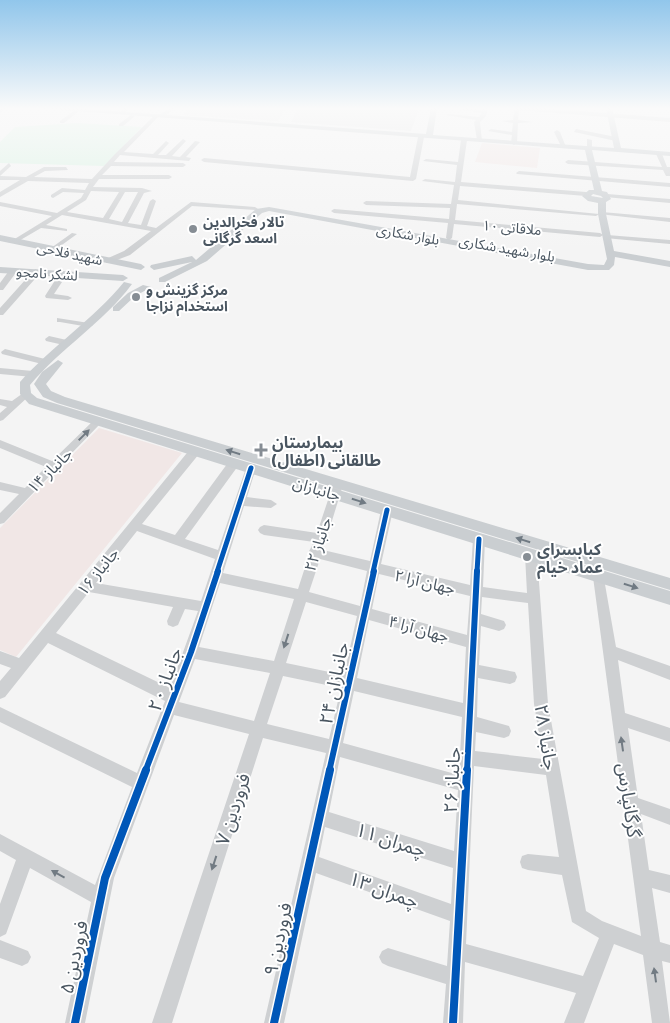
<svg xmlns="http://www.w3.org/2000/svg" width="670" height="1023" font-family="Barlow,'Noto Sans Arabic',sans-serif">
<rect width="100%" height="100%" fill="#f4f4f4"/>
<path fill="#e6e5e6" d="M190,108H286L278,121L182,115Z
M298,108H419L411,131L291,122Z"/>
<path fill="#f1e7e6" d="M482,143L540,148L537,168L475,162Z
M99,428L182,453L16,657L0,650V528Z"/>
<path fill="#d9f2e3" d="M77,123L142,127L104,166L0,163V142L15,127Z"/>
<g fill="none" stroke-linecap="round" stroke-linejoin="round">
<path fill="#ced0d2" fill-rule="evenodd" d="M1,108H7L0,113Z
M124,108H129L123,114H119Z
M169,108H175L164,117H160V115Z
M443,108L440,110L438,109V108Z
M467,108L483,110V108H488L486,116L480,122L482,141L477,140L474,122L476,120L446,115L448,114L479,117L482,113L458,109Z
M515,108H542L670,118V122L519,110L518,120L533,122L518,123L517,143L514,145L511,143L512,135L488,131L491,129L512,132L513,123L501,121L513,120Z
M75,110L79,111L64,123H60V121Z
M131,115L135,116L123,126H119V124Z
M154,116L158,117L124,152L153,154L166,141L169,143L158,155H166L183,139L186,141L172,156L180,157L195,141L200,142L186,157L191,158L189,161L120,155L114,162L183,163L186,165L183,167L111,166L102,175H169L172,177L169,179H99L93,187L142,188L152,191L144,193L128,223L141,225L150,201L153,199L156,201L147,226L156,228L191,202L255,207L258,209L257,210L192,206L130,255L109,263H106V259L124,251L151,231L62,215L46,225L67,229V231L41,228L17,242H13V240L52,216L0,206V202L57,213L81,198L84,193L63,192L53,198L51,197V195L62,188L85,190L89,183L28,181L0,197V192L20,180H0V176L26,177L44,167H66L68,170L45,171L34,177L92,179L115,154ZM91,191L119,192L103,218L67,212L86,200ZM125,192H138L122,222L109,219Z
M576,129L616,137L619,139L616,141L574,132Z
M557,130L560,132L566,147L561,146L554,132Z
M421,135L424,137L416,179L413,181L204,162L201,160L204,158L410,177L418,137Z
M464,138L467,140L461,182L586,192L589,194L586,196L460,186L458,200L599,214L602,212L670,218V222L599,214L596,216L457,204L455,220L600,233L603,235L600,237L454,224L452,238L449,240L446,238L448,223L334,213L331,211L334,209L449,219L450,208L366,205L363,203L366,201L451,204L454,185L422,181L425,179L455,182L457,165L423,161L426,159L458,162L461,140Z
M587,139L592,140V149L587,148Z
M659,152L662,154L667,167H670V176H666L663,170L568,164L565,162L568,160L662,167L656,154Z
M9,163L11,166L0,176V171Z
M519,171L670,183V187L517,174L516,173Z
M607,194L670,199V203L605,197L604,196Z
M72,233L77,234L55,250H51V248Z
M607,235L670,240V244L605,238V236Z
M11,268L18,270L3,290H0V283Z
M35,269L42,271L3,315H0V308Z
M61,271L68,273L54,294L68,296L72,298L68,300L46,298L45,296Z
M57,318L89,323L93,325L89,327L60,322H57Z
M49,336L71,341L72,343L68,346L46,341L45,339Z
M5,349L49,360L50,362L46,365L2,354L1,352Z
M0,368L33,371L38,374L33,377L0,374Z
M26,391L29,392V396L3,420L0,421V413L7,407L0,405V399L12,401Z
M98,418L101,419L103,421L101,423L4,523L0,524V513L19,494L0,490V482L25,488L46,467L0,448V440L52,461L95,419Z
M195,447L199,448L200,451L199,454L142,524L175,535L230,460H238L239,463L238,466L185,539L218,550L246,468L251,464L255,465L256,468L247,497L271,500L277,504L271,508L244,506L223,573L298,589L309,555L308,553L314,542L264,535L260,533L258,530L260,527L264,525L317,533L333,485L338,481L343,485L323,550L370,561L381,510L383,507H391L393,510L381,564L470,585L473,539L475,536H483L485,539L483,587L527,593L525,555L527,552L531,550L535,552L537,555L548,704L586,911L602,921L641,936L593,577L595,573L599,572L603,573L616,647L670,666V680L618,660L625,713L670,728V742L628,728L638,798L670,809V825L641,814L649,870L670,875V893L652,888L660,942L670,945V963L662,961L670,1023H652L643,955L614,944L584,1023H564L576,993L465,962L463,1023H443L446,984L388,966L382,963L379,957L382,951L388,948L447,966L450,921L316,873L284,1023H264L326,753L263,738L172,1023H152L249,734L174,715L114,878L85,1023H65L91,902L30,868L6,934L0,937V904L16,860L0,851V834L95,885L132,787L0,722V707L137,773L165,701L48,643L5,697L0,699V681L11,668L0,664V651L19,658L191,448ZM137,531L215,559L201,601L96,583ZM320,559L367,571L360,606L309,592ZM379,574L470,596L467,635L372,609ZM220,583L294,599L274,661L199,647ZM89,592L173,607L167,621L168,625L173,627L178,625L185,609L198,611L170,688L56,633ZM482,597L528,603L534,704L543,759L475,751L476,732L504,738L509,736L511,731L509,726L477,717L478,678L510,684L515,682L517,677L515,672L479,665L481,626L499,631L504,629L506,625L504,621L481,614ZM306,602L357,616L344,675L286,663ZM369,620L466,647L463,703L357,678ZM195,659L270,673L254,721L179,702ZM283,676L341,688L329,739L267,724ZM354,691L462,717L459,775L343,743ZM340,757L458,790L454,851L329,812ZM474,766L546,775L559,857L528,854L522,856L520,862L522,868L528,870L562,875L572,922L599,938L583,976L466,944ZM325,827L453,868L451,904L319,857Z
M0,940L28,951L31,957L28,963L22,966L0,958Z"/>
<path fill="#caced1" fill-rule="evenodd" d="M37,108H70L426,134L431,108H437L433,135L614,148L606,108H612L621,148L670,152V156L592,150L602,191L607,192L611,199L606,202V214L614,251L670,261V267L615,257L614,265L609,270H588L269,211L262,213L207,261L165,282H159V278L192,262L154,270L150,267L151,265L192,256L196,260L256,209L269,207L588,264L604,265L607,259L598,214V203L588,201L582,196L589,190H594L585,150ZM593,194L601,196L603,198L591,196Z
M0,235L141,264L145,267L141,270L0,241Z
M0,267L123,275L128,278L123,281L0,273Z
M124,282L132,284C103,323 61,348 30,385L31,393L37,398L670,591V605L29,404L20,394V382C52,346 93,320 124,282Z
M143,285L151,287L134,297L119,311H113V307L128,293Z
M58,360L63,363L46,384L51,391L65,397L670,578V590L57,403L43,397L34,384L42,372Z"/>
<defs>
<path id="cycleway-far2" d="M217,572L251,468
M373,572L387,510
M477,572L479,539"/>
<path id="cycleway-far1" d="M145,772L191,652L218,571
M329,772L374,571
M467,772L477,571"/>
<path id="cycleway" d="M75,1023L105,878L146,770
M274,1023L330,770
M453,1023L467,770"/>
</defs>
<use href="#cycleway-far2" stroke="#fff" stroke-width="8"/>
<use href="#cycleway-far1" stroke="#fff" stroke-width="9"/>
<use href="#cycleway" stroke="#fff" stroke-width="11"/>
<use href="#cycleway-far2" stroke="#0057b8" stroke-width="5"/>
<use href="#cycleway-far1" stroke="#0057b8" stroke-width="6"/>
<use href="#cycleway" stroke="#0057b8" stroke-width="8"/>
</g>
<defs><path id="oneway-solid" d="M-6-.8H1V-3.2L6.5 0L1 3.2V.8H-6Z" transform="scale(1.25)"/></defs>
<g fill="#727b83">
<use href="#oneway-solid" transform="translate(84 435) rotate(-45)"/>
<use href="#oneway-solid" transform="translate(286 641) rotate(108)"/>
<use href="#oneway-solid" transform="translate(622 744) rotate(-98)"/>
<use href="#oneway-solid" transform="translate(214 863) rotate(108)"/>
<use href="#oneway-solid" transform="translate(58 874) rotate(-151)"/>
<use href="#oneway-solid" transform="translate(655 975) rotate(-98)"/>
</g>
<g fill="#707a83">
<use href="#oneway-solid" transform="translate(233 452) rotate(-163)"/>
<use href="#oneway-solid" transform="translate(359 501) rotate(17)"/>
<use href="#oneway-solid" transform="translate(523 540) rotate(-163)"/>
<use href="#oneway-solid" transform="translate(631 586) rotate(17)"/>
</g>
<linearGradient id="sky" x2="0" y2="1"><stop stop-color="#91c6eb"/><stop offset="0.43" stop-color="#fafafa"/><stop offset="1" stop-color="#fafafa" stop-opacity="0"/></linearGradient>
<rect width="670" height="252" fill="url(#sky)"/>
<g fill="#868d94" stroke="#fff" stroke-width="2">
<circle cx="193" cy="229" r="5"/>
<circle cx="136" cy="297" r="5"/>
<path d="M258.5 442.5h5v5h5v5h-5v5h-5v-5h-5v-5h5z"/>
<circle cx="527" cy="557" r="5"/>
</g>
<g text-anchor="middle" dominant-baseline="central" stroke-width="4" stroke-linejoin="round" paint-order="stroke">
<g font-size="14" font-weight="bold" fill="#4a5661" stroke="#fff" text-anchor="start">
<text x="203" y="221">تالار فخرالدین<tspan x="203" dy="16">اسعد گرگانی</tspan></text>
<text x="146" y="289">مرکز گزینش و<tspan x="146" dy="16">استخدام نزاجا</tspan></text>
</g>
<g font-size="14" fill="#4a5661" stroke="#fff">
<text transform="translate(512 227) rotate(5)">۱۰ ملاقاتی</text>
<text transform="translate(408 234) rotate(10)">بلوار شکاری</text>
<text transform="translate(507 248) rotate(10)">بلوار شهید شکاری</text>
<text transform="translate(70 253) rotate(12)">شهید فلاحی</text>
<text transform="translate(47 273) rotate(4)">لشکر نامجو</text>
</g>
<g font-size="16" font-weight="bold" fill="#4a5661" stroke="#fff" text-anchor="start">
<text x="272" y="441">بیمارستان<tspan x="272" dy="18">طالقانی (اطفال)</tspan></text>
<text x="537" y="548">کبابسرای<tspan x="537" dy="18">عماد خیام</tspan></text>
</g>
<g font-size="16" fill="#4a5661" stroke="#fff">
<text transform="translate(49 470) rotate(-45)">جانباز ۱۴</text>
<text transform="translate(317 488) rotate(17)">جانبازان</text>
<text transform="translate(317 544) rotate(-72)">۲۲ جانباز</text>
<text transform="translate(97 571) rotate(-51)">جانباز ۱۶</text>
<text transform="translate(425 581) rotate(13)">۲ جهان آرا</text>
<text transform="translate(419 628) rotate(15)">۴ جهان آرا</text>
</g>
<g font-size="19" fill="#4a5661" stroke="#fff">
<text transform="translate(164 679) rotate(-70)">۲۰ جانباز</text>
<text transform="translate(333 683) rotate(-78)">جانبازان ۲۴</text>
<text transform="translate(547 737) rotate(81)">جانباز ۲۸</text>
<text transform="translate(451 780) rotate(-87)">جانباز ۲۶</text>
<text transform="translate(630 800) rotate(82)">گرگانپارس</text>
<text transform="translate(232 809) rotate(-72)">فروردین ۷</text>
<text transform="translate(391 839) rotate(18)">۱۱ چمران</text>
<text transform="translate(384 889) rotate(20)">۱۳ چمران</text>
<text transform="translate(277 939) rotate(-78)">فروردین ۹</text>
<text transform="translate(73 957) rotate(-78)">فروردین ۵</text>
</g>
</g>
</svg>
